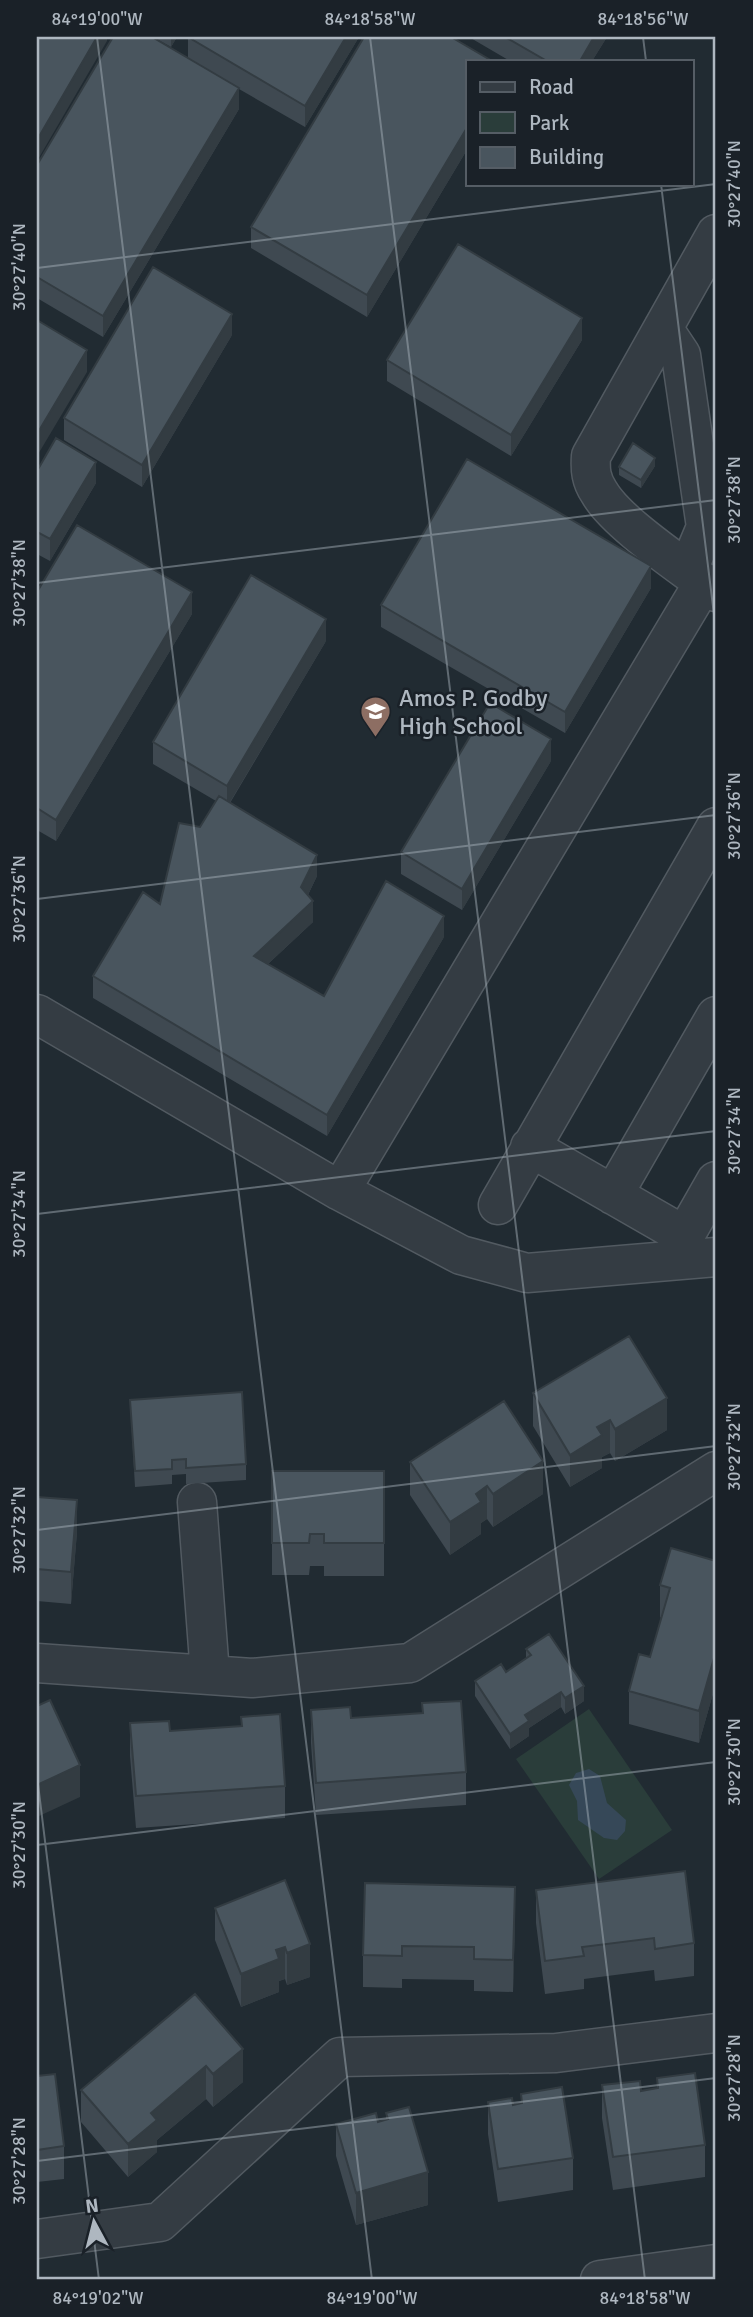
<svg xmlns="http://www.w3.org/2000/svg" width="753" height="2317" font-family="Signika,sans-serif">
<rect width="100%" height="100%" fill="#212b32"/>
<path fill="#2a3d3a" d="M589,1709L672,1830L599,1879L516,1759Z"/>
<path fill="#364858" d="M589,1769L600,1776L607,1803L626,1820L625,1831L617,1840L604,1838L578,1820L577,1801L569,1785L576,1773Z"/>
<g fill="none" stroke-linecap="round" stroke-linejoin="round">
<defs>
<path id="minor" d="M716,234L591,456C590,470 591,480 599,492C617,524 686,568 716,592
M663,328L681,355L706,527L688,570
M37,1014L340,1191L461,1255L527,1273L716,1257
M530,1147L685,1236
M340,1191L704,582
M613,1195L716,1016
M498,1205L716,827
M672,1258L716,1181
M197,1502L210,1674
M37,1663L252,1678L410,1663L716,1471
M37,2239L160,2222L340,2057L556,2053L716,2033
M600,2280L716,2264"/>
</defs>
<use href="#minor" stroke="#525a61" stroke-width="41"/>
<use href="#minor" stroke="#343c43" stroke-width="38"/>
</g>
<path fill="#3f4951" d="M153,37H177L171,47Z
M188,37H359L305,127L239,89V109L103,337L37,298V165L188,58Z
M469,37H607L592,61H510Z
M468,61V148L367,317L251,248V227Z
M232,335L142,487L64,440V418Z
M582,340L511,456L387,381V360Z
M655,466L641,488L619,475V467Z
M37,471L96,483L50,561L37,554Z
M651,588L565,733L381,627V605Z
M37,592L192,614L56,841L37,830Z
M326,641L230,803L317,876L308,895L313,922L268,964L324,996L444,937L327,1136L93,998V976L160,904L216,801L153,764V742Z
M551,761L462,910L401,874V852Z
M533,1393L667,1430L615,1461L610,1453L602,1457V1468L570,1487L533,1426Z
M130,1400L246,1464V1480L186,1484V1474L172,1475V1484L135,1487Z
M410,1462L543,1494L493,1527L487,1519L481,1523V1534L450,1555L410,1495Z
M272,1471H384V1576H324V1566H310L309,1575H272Z
M37,1497L77,1532L71,1604L37,1601Z
M716,1561V1683L699,1743L629,1724V1691L650,1657L661,1618L660,1617V1585Z
M526,1649L584,1701L565,1714L561,1707L529,1728V1736L510,1749L475,1696V1681L506,1672L526,1658Z
M422,1703L466,1772V1805L316,1815L311,1743V1710L351,1718L422,1713Z
M241,1717L285,1786V1818L136,1828L130,1756V1723L170,1731L241,1726Z
M285,1880L310,1977L287,1985L285,1979L279,1981V1992L241,2007L215,1940V1908Z
M536,1890L694,1943V1976L655,1981L654,1970L584,1979V1989L545,1994L536,1923Z
M515,1919L513,1992L474,1991V1980L402,1979V1988L363,1987V1955Z
M195,1994L243,2082L213,2107L206,2099L157,2140V2152L128,2177L81,2122V2090Z
M37,2076L64,2146V2179L37,2182Z
M657,2078L705,2145V2177L613,2190L602,2118V2085L641,2091L657,2088Z
M521,2094L573,2158V2190L498,2202L488,2134V2102L513,2105L521,2103Z
M386,2113L428,2205L356,2225L336,2156V2124L378,2122L386,2120Z"/>
<path fill="#333c42" d="M97,37H107V41L37,161V140Z
M171,37H177L171,47Z
M346,37H359L305,127V106Z
M594,37H607L592,61H580Z
M239,88V109L103,337V316Z
M468,126V148L367,317V295Z
M232,314V335L142,487V465Z
M582,318V340L511,456V435Z
M87,350V372L37,456V434Z
M655,458V466L641,488V480Z
M96,462V483L50,561V539Z
M651,566V588L565,733V712Z
M192,592V614L56,841V820Z
M326,619V641L227,807V786Z
M551,739V761L462,910V889Z
M317,855V876L301,909V887Z
M313,901V922L254,977V956Z
M444,916V937L327,1136V1115Z
M667,1398V1430L615,1461V1429Z
M610,1420V1453L602,1457V1468L570,1487V1455L597,1427Z
M543,1461V1494L493,1527V1494Z
M487,1486V1519L481,1523V1534L450,1555V1522L476,1494Z
M77,1500V1532L71,1604V1572Z
M716,1651V1683L699,1743V1711Z
M584,1686V1701L565,1714V1698Z
M561,1692V1707L529,1728V1736L510,1749V1734L525,1715Z
M80,1765V1797L37,1817V1785Z
M515,1887V1919L513,1992V1960Z
M310,1944V1977L287,1985V1953Z
M285,1947V1979L279,1981V1992L241,2007V1974L276,1950Z
M243,2049V2082L213,2107V2074Z
M206,2066V2099L157,2140V2152L128,2177V2144L151,2113Z
M428,2172V2205L356,2225V2193Z"/>
<path fill="#49555e" stroke="#333c42" stroke-width="2" d="M37,37H97L37,140Z
M113,37H152L239,88L103,316L37,277V165Z
M188,37H346L305,106Z
M364,37H451L492,61H468V126L367,295L251,227Z
M505,37H594L580,61H547Z
M458,244L582,318L511,435L387,360Z
M153,267L232,314L142,465L64,418Z
M37,320L87,350L37,434Z
M56,438L96,462L50,539L37,532V471Z
M633,443L655,458L641,480L619,467Z
M467,459L651,566L565,712L381,605Z
M77,525L192,592L56,820L37,808V592Z
M251,575L326,619L227,786L153,742Z
M490,703L551,739L462,889L401,852Z
M219,796L317,855L301,887L313,901L254,956L324,996L386,881L444,916L327,1115L93,976L143,892L160,904L179,823L200,827Z
M629,1336L667,1398L615,1429L610,1420L597,1427L602,1435L570,1455L533,1393Z
M242,1392L246,1464L186,1468V1459L172,1460V1469L135,1471L130,1400Z
M504,1401L543,1461L493,1494L487,1486L476,1494L481,1502L450,1522L410,1462Z
M272,1471H384V1543H324V1534H310L309,1543H272Z
M37,1497L77,1500L71,1572L37,1569Z
M671,1548L716,1561V1651L699,1711L629,1691L639,1654L650,1657L670,1588L660,1585Z
M549,1634L584,1686L565,1698L561,1692L525,1715L529,1721L510,1734L475,1681L501,1664L506,1672L531,1655L526,1649Z
M50,1700L80,1765L37,1785V1706Z
M461,1701L466,1772L316,1783L311,1710L350,1707L351,1718L423,1713L422,1703Z
M280,1714L285,1786L136,1796L130,1723L169,1721L170,1731L242,1726L241,1717Z
M685,1871L694,1943L655,1949L654,1938L582,1947L584,1956L545,1961L536,1890Z
M285,1880L310,1944L287,1953L285,1947L276,1950L279,1959L241,1974L215,1908Z
M365,1883L515,1887L513,1960L474,1959V1947L402,1946V1956L363,1955Z
M195,1994L243,2049L213,2074L206,2066L151,2113L157,2120L128,2144L81,2090Z
M695,2073L705,2145L613,2157L602,2085L640,2081L641,2091L658,2088L657,2078Z
M55,2074L64,2146L37,2150V2076Z
M562,2087L573,2158L498,2169L488,2102L512,2098L513,2105L522,2103L521,2094Z
M409,2107L428,2172L356,2193L336,2124L376,2113L378,2122L388,2119L386,2113Z"/>
<path fill="none" stroke="#aeb7c0" stroke-width="2" stroke-opacity="0.45" d="M97,37L372,2280M370,37L645,2280M643,37L646,61M661,184L716,631M37,268L716,184M37,583L716,500M37,899L716,815M37,1214L716,1131M37,1530L716,1446M37,1776L99,2280M37,1845L716,1762M37,2161L716,2078"/>
<defs>
<symbol id="school-pin" viewBox="-11 -11 22 30"><path d="M0 17L-7.5 6A9.5 9.5 0 1 1 7.5 6Z" fill="#8d6e63" stroke="#1a2128"/><path d="M0-5L7-2L0 1L-7-2ZM-4 1L0 2.5L4 1V4Q0 6-4 4Z" fill="#fff"/></symbol>
</defs>
<g fill-rule="evenodd">
<use href="#school-pin" x="358" y="694" width="35" height="47"/>
</g>
<g text-anchor="middle" dominant-baseline="central" stroke-width="5" stroke-linejoin="round" paint-order="stroke">
<g font-size="24" fill="#aeb7c0" stroke="#1a2128" text-anchor="start">
<text x="399" y="698">Amos P. Godby<tspan x="399" dy="28">High School</tspan></text>
</g>
</g>
<rect width="753" height="2317" fill="none" stroke="#1a2128" stroke-width="77"/>
<rect x="466" y="60" width="228" height="126" fill="#1a2128" stroke="#555d65" stroke-width="2"/>
<rect x="480" y="82" width="35" height="10" fill="#343c43" stroke="#555d65" stroke-width="2"/>
<text x="529" y="94" font-size="21" fill="#aeb7c0">Road</text>
<rect x="480" y="112" width="35" height="21" fill="#2a3d3a" stroke="#555d65" stroke-width="2"/>
<text x="529" y="130" font-size="21" fill="#aeb7c0">Park</text>
<rect x="480" y="147" width="35" height="21" fill="#49555e" stroke="#555d65" stroke-width="2"/>
<text x="529" y="164" font-size="21" fill="#aeb7c0">Building</text>
<g transform="translate(94 2222) rotate(353)" stroke="#1a2128" stroke-width="5" paint-order="stroke">
<path d="M0-5L12 26L0 18L-12 26Z" fill="#aeb7c0"/>
<text y="-10" font-size="19" font-weight="bold" text-anchor="middle" fill="#aeb7c0">N</text>
</g>
<rect x="38" y="38" width="676" height="2240" fill="none" stroke="#aeb7c0" stroke-width="2.5"/>
<g font-size="18" text-anchor="middle" fill="#aeb7c0">
<text x="97" y="25">84°19'00"W</text>
<text x="370" y="25">84°18'58"W</text>
<text x="643" y="25">84°18'56"W</text>
<text transform="translate(734 184) rotate(-90)" y="6">30°27'40"N</text>
<text transform="translate(19 267) rotate(-90)" y="6">30°27'40"N</text>
<text transform="translate(734 500) rotate(-90)" y="6">30°27'38"N</text>
<text transform="translate(19 583) rotate(-90)" y="6">30°27'38"N</text>
<text transform="translate(734 816) rotate(-90)" y="6">30°27'36"N</text>
<text transform="translate(19 899) rotate(-90)" y="6">30°27'36"N</text>
<text transform="translate(734 1131) rotate(-90)" y="6">30°27'34"N</text>
<text transform="translate(19 1214) rotate(-90)" y="6">30°27'34"N</text>
<text transform="translate(734 1447) rotate(-90)" y="6">30°27'32"N</text>
<text transform="translate(19 1530) rotate(-90)" y="6">30°27'32"N</text>
<text transform="translate(734 1762) rotate(-90)" y="6">30°27'30"N</text>
<text transform="translate(19 1845) rotate(-90)" y="6">30°27'30"N</text>
<text transform="translate(734 2078) rotate(-90)" y="6">30°27'28"N</text>
<text transform="translate(19 2161) rotate(-90)" y="6">30°27'28"N</text>
<text x="98" y="2304">84°19'02"W</text>
<text x="372" y="2304">84°19'00"W</text>
<text x="645" y="2304">84°18'58"W</text>
</g>
</svg>
